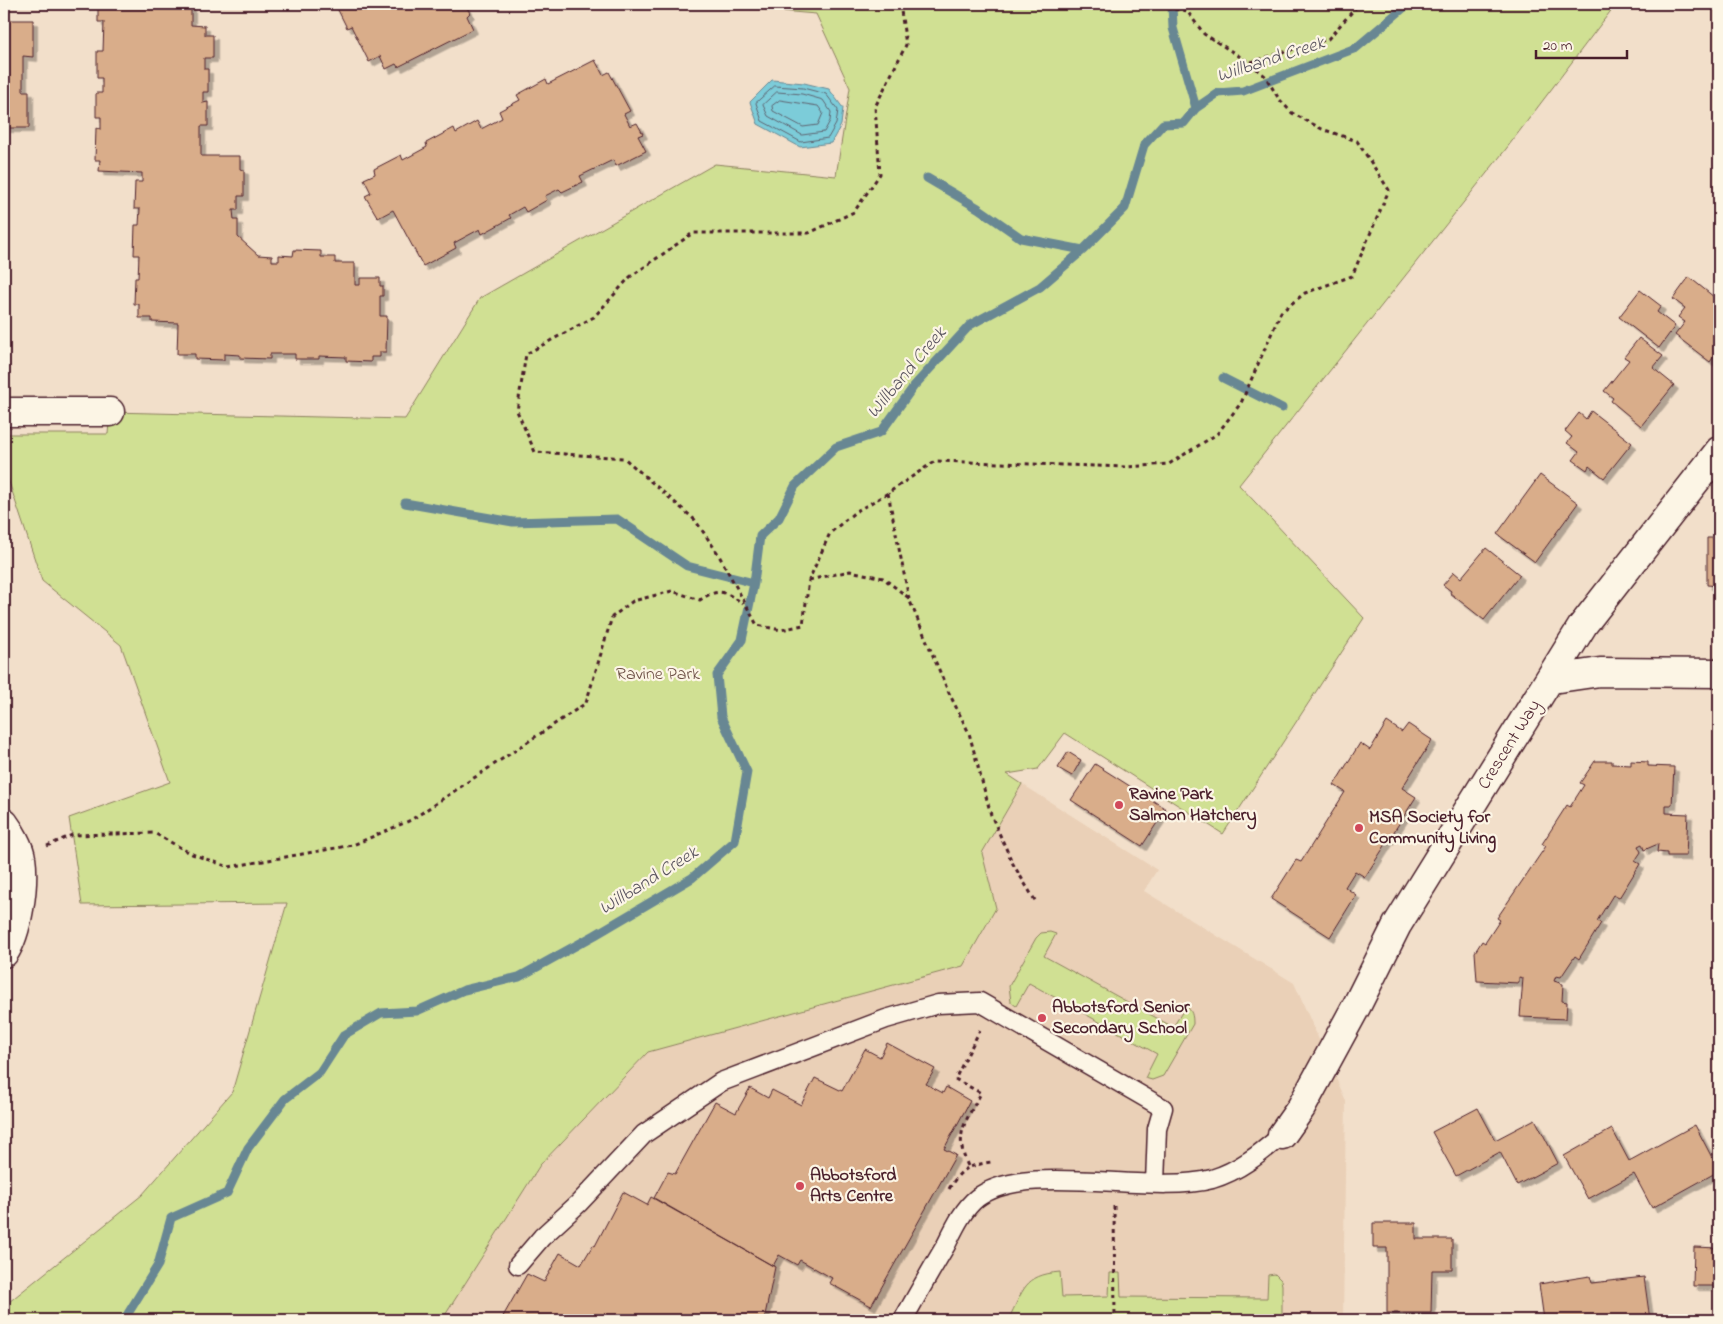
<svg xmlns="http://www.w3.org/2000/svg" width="1723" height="1324" font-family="'Indie Flower',sans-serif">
<defs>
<filter id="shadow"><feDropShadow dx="4.5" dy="4.5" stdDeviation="0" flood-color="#0004"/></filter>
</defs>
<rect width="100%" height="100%" fill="#f2dfca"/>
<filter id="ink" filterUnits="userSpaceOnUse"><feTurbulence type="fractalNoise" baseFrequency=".02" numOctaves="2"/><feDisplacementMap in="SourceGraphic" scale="10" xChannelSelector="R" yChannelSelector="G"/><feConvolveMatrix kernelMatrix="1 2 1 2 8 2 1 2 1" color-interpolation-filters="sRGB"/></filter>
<g filter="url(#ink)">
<path fill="#ead0b7" d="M1022,784L1157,870L1144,891L1294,983L1346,1101L1343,1320H442L540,1165L648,1052L963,966L996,908L982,853Z"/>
<path fill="#d0e093" stroke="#8d805f" d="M697,4H1616L1506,149L1239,485L1364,618L1223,834L1065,733L1038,769L1007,774L1022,784L982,853L996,908L963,966L648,1052L540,1165L442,1320H4V1306L142,1195L232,1092L287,903L82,905L69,818L170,782L121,645L42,581L4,467V434H108L110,412L405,419L480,298L715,164L836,176L850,88L816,14Z
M1050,932L1056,934L1044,956L1173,1027L1186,1006C1192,1011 1193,1015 1193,1024L1163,1076L1152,1080L1145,1078L1157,1054L1029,983L1016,1006L1011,1002L1009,986L1036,938L1041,933Z
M1060,1272L1062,1297L1109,1296L1110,1273H1120L1121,1297L1267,1298L1268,1275L1275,1274L1281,1280L1282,1285V1320H1008C1024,1290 1023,1275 1060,1272Z"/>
<path fill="#7cccd9" stroke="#688793" d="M772,80L804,83L829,89L843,108L841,125L831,143L800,147L758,124L750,102Z"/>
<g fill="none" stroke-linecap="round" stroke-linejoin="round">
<path stroke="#5e6471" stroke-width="1" d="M775,86L803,88L826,94L838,110L836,124L828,138L801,142L762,121L756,103Z
M777,92L802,94L823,100L831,112L830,121L824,132L802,135L768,116L763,105Z
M780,100L818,106L823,113L818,125L803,127L773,111L772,106Z"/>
<path stroke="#688793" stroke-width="9" d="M1172,4L1173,28L1196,108
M927,178L978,208L1021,238L1083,250
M1223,378L1282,408
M405,503L513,522L617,519L687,566L754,583
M124,1320L158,1265L171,1218L227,1193L248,1148L285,1099L320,1072L344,1035L381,1013L417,1011L464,990L519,977L595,935L692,878L735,841L747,772L721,717L717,675L742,640L754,583L760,536L779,518L795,486L836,447L881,432L914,386L970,325L1040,287L1083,250L1125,208L1144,145L1163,124L1184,123L1196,108L1218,93L1243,91L1356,48L1408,4"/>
</g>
<path fill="#d9ad8a" stroke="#4a1f2b" filter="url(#shadow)" d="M98,4H191V25L205,26V35H213V58H204V69H208V92H203V103L208,102V126H201V156H240V169L244,170V196H238V210H233L234,220H238V237L258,255L272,256V261H279V255L293,256L294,250L321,251V257H335V263H355V285H360V278H380V286H383V296H380V316H387L386,352H380V357H371V362L346,361V357L319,356V359H295V354H270V359L240,358V355L224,354V360L195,359V354H177L178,323L152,322V318H139V304H134L135,278H138L139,255H134L135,225H139L140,209H134L135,182H142V173L99,171L100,160H95L96,128L101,129V117H96V93H102V78H97V51H103L104,22H98Z
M335,4H465L470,13L467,16L473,29L398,67L396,64L386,69L380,56L369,62L351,26L347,28Z
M4,8L5,20H33V57L23,56V91H29V128H4Z
M595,60L603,75L609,72L630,111L624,114L630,126L637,123L643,134L638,136L646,151L616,166L613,160L580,176L583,182L562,192L559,189L545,196L547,200L526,212L523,207L509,215L511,218L482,234L480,229L454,243L456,248L423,266L393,210L378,218L365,196L371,193L364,179L375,174L374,169L401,155L403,160L427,147L426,143L454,128L456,133L477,121L481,129L502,118L499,111L520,100L517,95L546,79L548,84Z
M1689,277L1719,301V349L1710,362L1675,335L1685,322L1678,317L1685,308L1673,299Z
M1640,290L1661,306L1657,312L1675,326L1659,348L1619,317Z
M1639,338L1663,356L1653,368L1674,385L1641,426L1611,401L1613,398L1604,391L1629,360L1624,357Z
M1591,411L1632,443L1604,478L1589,466L1587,470L1573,460L1579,452L1567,443L1572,437L1565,431L1579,413L1586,419Z
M1540,475L1578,503L1535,562L1497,534Z
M1707,538H1719V586L1707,585Z
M1486,548L1520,575L1484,620L1450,593L1451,591L1443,585L1454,572L1461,578Z
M1387,722L1402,732L1408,724L1432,740L1402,788L1416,797L1365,877L1355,871L1345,887L1356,895L1330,937L1271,899L1296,860L1301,862L1345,792L1334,785L1360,743L1370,750Z
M1068,752L1081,760L1072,776L1058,768Z
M1595,761H1612V764L1631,765V761L1648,762V766L1674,767L1672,805H1666V813L1688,814L1686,856H1667V853L1657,852L1658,844L1644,850L1642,844L1638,846L1641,852L1635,861L1640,864L1619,898L1613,895L1597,921L1601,923L1579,959L1575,956L1561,977L1556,976L1554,981L1563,984L1562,1001L1567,1002L1566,1019L1520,1017L1523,978L1519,977V983L1477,981L1475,952L1482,941L1485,943L1500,920L1497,918L1546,846L1542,844L1567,805L1570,807L1584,785L1580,783Z
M1095,764L1166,809L1142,846L1071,800Z
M887,1043L935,1069L926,1084L943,1093L946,1087L970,1101L944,1149L956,1155L871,1306L829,1283L832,1278L800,1260L797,1265L779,1255L773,1266L654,1198L668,1172L675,1174L715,1102L736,1113L750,1088L768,1098L772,1090L801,1105L815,1078L842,1091L865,1049L880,1057Z
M1478,1108L1495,1140L1535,1119L1558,1163L1517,1185L1500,1152L1456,1176L1432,1132Z
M1695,1125L1719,1171L1652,1208L1634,1174L1588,1199L1564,1156L1612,1129L1629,1161Z
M623,1192L647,1205L651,1197L775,1267L764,1320H501L527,1274L544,1282L560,1253L581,1265L593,1245L595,1246Z
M1373,1223H1416V1239H1452V1270H1432L1431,1313H1387V1248H1373Z
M1694,1247L1719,1248V1286H1693Z
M1590,1276L1592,1283L1644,1277L1650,1320H1544L1539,1284Z"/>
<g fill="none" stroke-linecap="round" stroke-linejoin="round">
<defs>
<path id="lane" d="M518,1265L542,1237L579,1203L644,1134L721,1082L886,1019L938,1004L980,1002L1163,1108L1157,1129L1155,1183
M903,1320C917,1295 931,1270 946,1245C954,1229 963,1209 977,1198C1026,1160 1149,1196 1212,1179C1239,1171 1261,1153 1282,1135"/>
<path id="street" d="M4,412H110
M1552,679L1600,672L1719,673
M4,823C10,831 20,848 21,858C25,884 18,932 4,953
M1282,1135L1301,1108L1357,1005L1397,925L1583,625L1719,451"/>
</defs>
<use href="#lane" stroke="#4a1f2b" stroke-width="21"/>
<use href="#street" stroke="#4a1f2b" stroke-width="31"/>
<path stroke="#4a1f2b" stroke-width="3" stroke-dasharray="4 4" stroke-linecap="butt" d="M900,4L906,45L875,107L880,174L854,212L809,233H693L630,277L594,317L526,354L517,411L535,452L624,458L695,520L717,552L757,625L781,630L803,625L809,580L830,533L855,512L888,493L935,461L1127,467L1169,464L1217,434L1241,403L1281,312L1305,293L1352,276L1389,190L1357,141L1322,129L1292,113L1279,99L1265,76L1250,63L1204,34L1187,11L1142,4
M1251,62L1328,39L1359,4
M888,493L909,599L948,691L969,733L991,815L1013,864L1036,902
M809,580L850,571L883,578L909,598
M47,846L72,835L154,833L192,854L229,867L353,845L411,820L586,703L612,617L633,601L672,591L700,600C720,587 724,592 743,603
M968,1166C953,1133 966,1122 981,1093L955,1079L980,1030
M949,1189C961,1168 968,1166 991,1162
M1114,1206L1115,1320"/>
<use href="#lane" stroke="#fcf5e5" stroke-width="18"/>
<use href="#street" stroke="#fcf5e5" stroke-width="28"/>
</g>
</g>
<g fill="#d1495b" stroke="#fcf5e5" stroke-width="2">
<circle cx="1119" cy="805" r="5"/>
<circle cx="1359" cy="828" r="5"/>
<circle cx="1042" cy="1018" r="5"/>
<circle cx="800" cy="1186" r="5"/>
</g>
<g text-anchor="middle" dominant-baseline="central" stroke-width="4.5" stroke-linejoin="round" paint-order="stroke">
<g font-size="18" fill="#6c4f45" stroke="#fcf5e5">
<text x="658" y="675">Ravine Park</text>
</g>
<g font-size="18" fill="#4a1f2b" stroke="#fcf5e5">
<text transform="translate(1510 745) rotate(-58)">Crescent Way</text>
</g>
<g font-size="18" font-weight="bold" fill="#4a1f2b" stroke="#fcf5e5" text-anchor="start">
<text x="1129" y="795">Ravine Park<tspan x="1129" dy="21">Salmon Hatchery</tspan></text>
<text x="1369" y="818">MSA Society for<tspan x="1369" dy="21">Community Living</tspan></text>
<text x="1052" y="1008">Abbotsford Senior<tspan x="1052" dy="21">Secondary School</tspan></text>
<text x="810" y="1176">Abbotsford<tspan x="810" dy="21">Arts Centre</tspan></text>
</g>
<g font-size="19" font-style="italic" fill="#59535f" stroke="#fcf5e5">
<text transform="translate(1271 60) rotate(-18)">Willband Creek</text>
<text transform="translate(907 373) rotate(-50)">Willband Creek</text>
<text transform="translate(649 881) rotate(-32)">Willband Creek</text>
</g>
</g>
<rect width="1723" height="1324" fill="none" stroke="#fcf5e5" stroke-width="20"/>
<rect x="10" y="10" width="1703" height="1304" fill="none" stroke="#4a1f2b" stroke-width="2" filter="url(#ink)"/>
<path d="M1536 50v8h91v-8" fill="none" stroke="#4a1f2b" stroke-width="2.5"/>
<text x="1543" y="50" font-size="15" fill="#4a1f2b" stroke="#fcf5e5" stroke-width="4" paint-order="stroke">20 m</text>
</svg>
